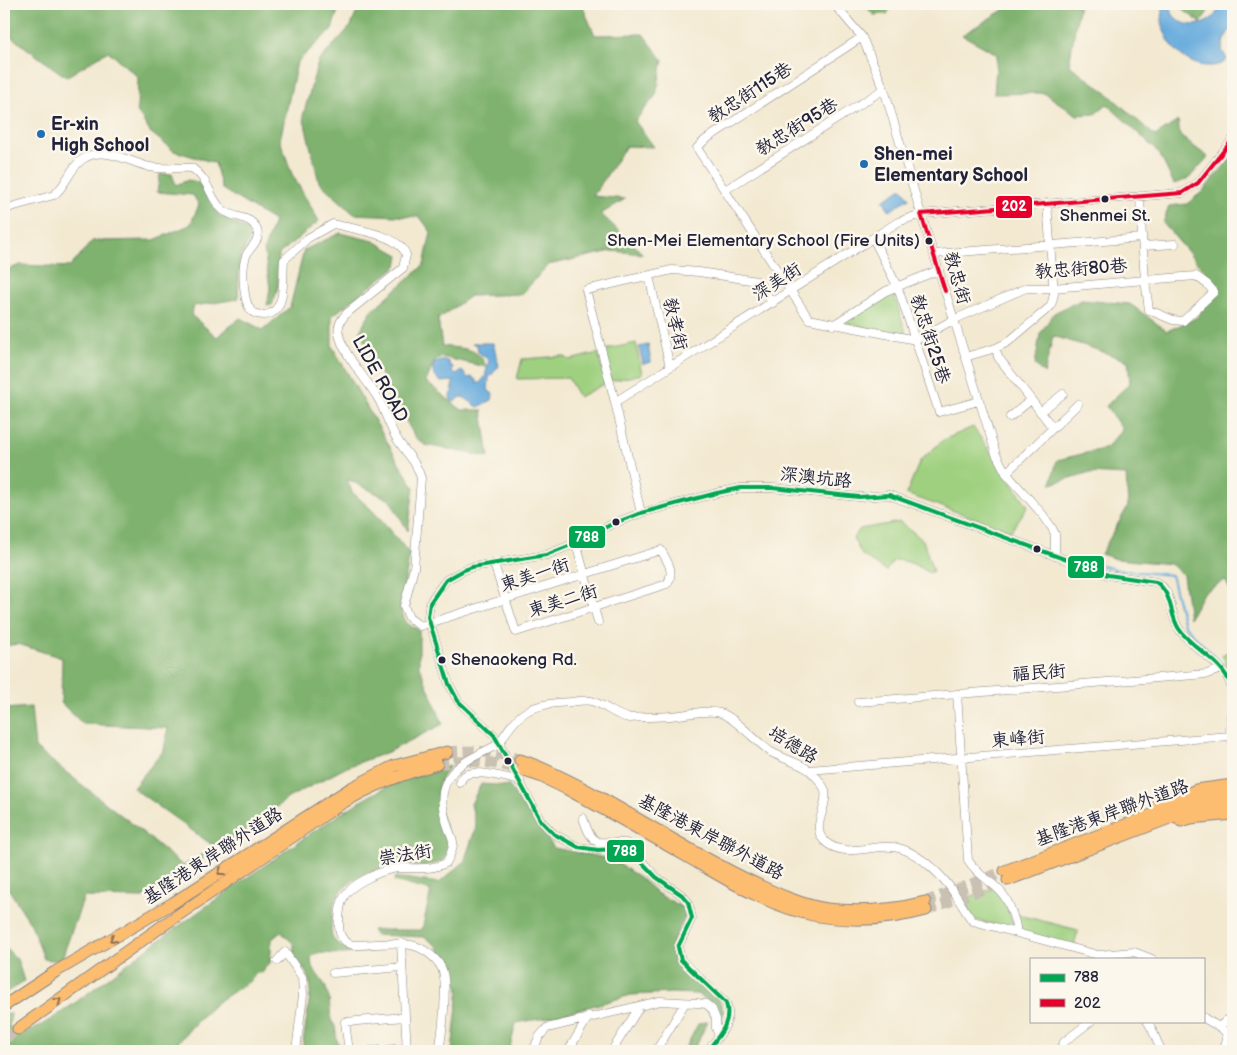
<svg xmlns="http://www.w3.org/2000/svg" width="1237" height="1055" font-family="'Balsamiq Sans','LXGW WenKai TC',sans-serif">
<rect width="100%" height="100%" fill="#fbf7ec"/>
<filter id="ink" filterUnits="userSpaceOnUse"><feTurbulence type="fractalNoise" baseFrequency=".02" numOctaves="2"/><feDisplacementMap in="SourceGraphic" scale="10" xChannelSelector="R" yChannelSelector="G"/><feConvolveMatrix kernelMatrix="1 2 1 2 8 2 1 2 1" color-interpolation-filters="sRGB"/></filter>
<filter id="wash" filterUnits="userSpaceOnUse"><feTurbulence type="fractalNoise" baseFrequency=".0096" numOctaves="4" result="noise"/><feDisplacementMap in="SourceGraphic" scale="20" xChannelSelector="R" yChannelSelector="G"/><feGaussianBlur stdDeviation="1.12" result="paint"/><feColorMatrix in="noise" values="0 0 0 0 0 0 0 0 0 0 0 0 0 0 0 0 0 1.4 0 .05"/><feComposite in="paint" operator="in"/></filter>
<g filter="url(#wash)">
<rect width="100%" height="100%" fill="#f3e9d1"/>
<path fill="#9fd07f" stroke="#60795d" d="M893,292L907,336L842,322Z
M636,343L642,374L611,381L604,350Z
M598,353L606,383L579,397L568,378L517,379L522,359L563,356L570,360Z
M973,427L1028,506L1011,531L906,494L920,461L943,440Z
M900,522L923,540L933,571L929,573C918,566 908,560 894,560L886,571L862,555L853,538L860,529Z
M1229,651L1233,655V677L1222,655Z
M994,888L1002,894L1015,930L976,920L960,900Z
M1015,914L1078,930L1074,947L1019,931Z"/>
<path fill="#7fb26e" stroke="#506a54" d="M4,4H340L332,29L297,62L280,140L292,174L319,221L279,254L278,288L272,305L267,306L270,288L264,250L274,221L222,189L215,163L174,151L150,132L137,111L138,77L108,51L66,77L10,36L4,40Z
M360,4H584V10L595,35L643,34L663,60L656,95L635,121L654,147L626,146L593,196L625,199L601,214L643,254L612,251L548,265L522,294L470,296L438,319L442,346C461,349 479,346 486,367L442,357L434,362L426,382L462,410H482L489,457L425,445L415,437L370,355L360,331L371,311L424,265L431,232L420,217L354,214L319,182L303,116L318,62L351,26Z
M864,4H893L887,14L874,15Z
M1010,4H1079L1069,65L1106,92L1155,136L1178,121L1180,136L1208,157L1188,179L1174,184L1159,153L1107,104L1095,114L1077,115L1044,93L994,94L997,54L962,35L1008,7Z
M1182,4H1212L1201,23L1182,9Z
M1232,157L1233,158V596L1225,580L1203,593L1189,618L1183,575L1171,564L1116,559L1101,554L1128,506L1126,475L1087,473L1051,484L1057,460L1107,448L1122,429L1106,406L1130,383L1128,361L1083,345L1053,336L1044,374L1035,365L1040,334L1054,313L1081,300L1130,304L1167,331L1196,318L1220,289L1163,223L1169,206L1187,204L1202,192Z
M160,174H172L176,185L188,180L198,182L219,215L253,233L240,258L238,299L194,306L191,315L217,337L240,318L263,330L290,307L304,250L340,233L374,241L399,255L397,266L332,316V346L398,461L414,487L408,531L390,500L347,479L352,492L373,511L410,554L400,606L406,623L419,630V666L443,724L388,752L347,767L288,798L254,825L143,898L84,897L61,961L44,959L31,924L4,882V709L31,707L35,748L135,826L183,866L215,847L133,788L164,750L168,728L83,724L61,703L62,658L18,644L4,646V271L20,265L70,267L92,241L154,240L190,225L199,205L193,195L157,192Z
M450,766C418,802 459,829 447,856C439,871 399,864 385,867C369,871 342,883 336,900C333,905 333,913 332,918C330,926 330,938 337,943C350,955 362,946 372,951L344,954L316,953L311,958L312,967L325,985L329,998L331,1020L335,1026L337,1041L343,1051H302L311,988L307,974L294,955V944L281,932L272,939L270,963L265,967L264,971L255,974L253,978L247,983L216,1003L200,1018L170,1051H4V1013H11L9,1026L19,1034C44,1030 98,985 120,969C170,932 220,896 271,861C308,835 346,808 386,787C407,777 428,771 450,766Z
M481,784L509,786L554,848L611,859L639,877L658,894L682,907L686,915L672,943L681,970L719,1000L724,1012L721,1019L715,1004L697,994L671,993L631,995L556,1016L516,1023L509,1051H452L459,988L437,946L425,937L375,935L372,930H422L431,891L394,881L395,877L439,883L464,862L476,827L471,804Z
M4,946L17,959L24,981L4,994Z
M708,1021L693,1051H684L698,1024Z"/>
<path fill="#67acdd" stroke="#44678c" d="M1220,4H1233V24L1224,40L1222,50L1227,59C1224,64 1217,66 1210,66C1186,67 1165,44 1162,21C1162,16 1163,10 1163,5L1170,7C1171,10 1173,16 1176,18C1191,32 1217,23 1220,4Z
M902,188L909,198L890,211L883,200Z
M472,343H493L499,366L489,378L488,390L493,394L492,400L478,407L465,398L461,397L454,402L451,400L450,396L453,391L452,386L454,381L441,382C434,376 430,372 435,363L444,360L449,362V365L453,367L452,372L456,374L462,371L468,378L472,377L476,380L477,383H480L485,377L489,360L478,352L477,345Z
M648,345L651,362L643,364L639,347Z"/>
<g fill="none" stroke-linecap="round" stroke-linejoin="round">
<path stroke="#67acdd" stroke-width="2" d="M1100,565L1118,570L1171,575L1184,625L1223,666"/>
</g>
</g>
<g filter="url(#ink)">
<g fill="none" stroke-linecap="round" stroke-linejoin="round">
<path stroke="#c9c1b3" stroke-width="11" stroke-dasharray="11 5.5" stroke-linecap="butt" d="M447,752C473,750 496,751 520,760
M437,764C468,760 490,760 521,770
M925,902L1005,871
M926,910L1008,880
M4,1039L18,1029"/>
<defs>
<path id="minor" d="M834,4L862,37L884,89L921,214L996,454L1006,473L1043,515L1052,528L1055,534V556
M862,37L705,140L697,148L809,319L916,340L953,320L1026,288H1053L1145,280L1142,238
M725,190L884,89
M4,209L54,195C67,185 70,167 83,159C105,145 128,162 150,167C163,170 179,167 192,168C211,181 209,199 223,210C234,219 252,215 257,230C261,240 251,246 247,254C241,265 243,299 250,309C253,314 258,315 264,315C288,314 282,276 284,260L308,238L333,224C352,229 400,234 406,255L403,268L347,313C342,318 337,326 339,334C344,357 368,380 379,400C386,414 390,430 399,442C408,455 417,463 421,478L414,568L404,606L409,618L420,626L661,550C668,562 675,572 667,584L516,632L494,564
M873,238L898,288L939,412L979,401
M1143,246L1175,244
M934,254L1142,238L1140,196
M649,276L670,367
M1196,276L1207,284L1214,292L1183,321L1173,320L1149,310L1145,280Z
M833,325L886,291L939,270
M996,348L998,357L1053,428
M965,357L996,348L1008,342L1051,306L1054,294L1047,203
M615,402L898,222L921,214L1182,193L1198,183L1233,139
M1040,412L1063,394
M1010,417L1031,400
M1006,473L1078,404
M641,513L615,402L586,290L672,270L699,272L757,281L773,303
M576,543L598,622
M957,694L968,860C982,883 1003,882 1012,913C1014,919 1017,925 1016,932
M858,702L1207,674L1221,669
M499,744C519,709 532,704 571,702C578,701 588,699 594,702C607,706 615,716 629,718C643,717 657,717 671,716C687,715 705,709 720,713C734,716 757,743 771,752C783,759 798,762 809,770C815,775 823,784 825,791C829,809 807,829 828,844C850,859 878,841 902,849C921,855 944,877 954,893C961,902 965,913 973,921L1098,955L1134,952L1152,959
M809,770L1230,736
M460,783C461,780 462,778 464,776C474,768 508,778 520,781
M583,818C587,828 588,836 598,842L626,843L632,852
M401,943L407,1051
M277,961L285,952L302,977L303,995L296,1051
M333,973L402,967
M1203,1017C1216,1028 1236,1027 1222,1051
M1147,1021C1154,1030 1156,1042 1162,1051
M1220,1026L1227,1020L1233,1017
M613,1049L640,1006
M349,1051L345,1022L405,1017
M370,1051L407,1048
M439,1051C442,1035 449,980 441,967C436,957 422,947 411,945C393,941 371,945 353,945C343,942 339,936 339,925C339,917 340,902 345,895C352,884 380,871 392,869C411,866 428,872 446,863C449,858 452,851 453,845C454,840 451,835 449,830C442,810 437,790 453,772C464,760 484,752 499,744
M533,1051L539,1037L547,1028L660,1001L697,1003L706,1004L712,1009L716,1019V1028L719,1036
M568,1051L589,1016
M656,1051L685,1003
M707,1051C718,1037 734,1022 726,1003L681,960L678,947L692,918L688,902L682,895L656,877L638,857L632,852L616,849L598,850L578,847L554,834L541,821L494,735L458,701L449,684L428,617L430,603L434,596L446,580L464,570L472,567L546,555L576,543L612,524L641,513L717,493L741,488H772L859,497L889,495L1108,575L1156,582C1174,591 1169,615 1179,629C1192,649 1225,663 1231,686C1237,704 1225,725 1233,743
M1060,1051L1064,1042L1091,1021"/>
<path id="major" d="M1232,1051L1233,1049"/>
<path id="highway" d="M520,760C548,769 574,783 599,797C650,825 699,857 752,882C775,893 801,905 827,909C859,913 893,910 925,902
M522,770L540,776L567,789C607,811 647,833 686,856C726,879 768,906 813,915C851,922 890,920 926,910
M1156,806L1196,790L1233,785
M1181,821L1191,818L1233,814
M1005,871L1154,814L1200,800L1233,796
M1008,880L1185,812L1208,806L1233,804
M4,1006L55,972L173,903L351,788L394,766L447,752
M18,1029L165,924L339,805C372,785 400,775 437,764"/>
</defs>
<use href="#minor" stroke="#8a8686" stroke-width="9"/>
<use href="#major" stroke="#8a8686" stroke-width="12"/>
<use href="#highway" stroke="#8a8686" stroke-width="13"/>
<use href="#minor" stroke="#fff" stroke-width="8"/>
<use href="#major" stroke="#fcbd6f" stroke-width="10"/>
<use href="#highway" stroke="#fcbd6f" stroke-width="11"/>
<defs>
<path id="bus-1" d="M707,1051C719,1036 732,1023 726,1003L681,960L678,947L692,918L688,902L682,895L656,877L632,852L616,849L598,850L578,847L554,834L541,821L494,735L458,701L449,684L428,617L430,603L446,580L464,570L472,567L546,555L576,543L612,524L641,513L717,493L741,488H772L859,497L889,495L1108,575L1156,582C1173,594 1169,614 1179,629C1193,650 1223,660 1231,686C1237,704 1227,724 1233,743"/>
<path id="bus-2" d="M921,214L1182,193L1198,183L1233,139
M921,214L945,291"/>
</defs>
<use href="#bus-1" stroke="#fbf7ec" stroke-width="8"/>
<use href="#bus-2" stroke="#fbf7ec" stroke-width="8"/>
<use href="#bus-1" stroke="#00a651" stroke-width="4"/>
<use href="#bus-2" stroke="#e4002b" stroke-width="4"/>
</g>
<defs><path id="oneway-chevron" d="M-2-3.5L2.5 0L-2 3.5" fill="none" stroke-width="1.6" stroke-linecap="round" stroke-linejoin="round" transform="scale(1.25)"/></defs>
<g stroke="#8f7055">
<use href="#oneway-chevron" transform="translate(221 872) rotate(147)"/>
<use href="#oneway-chevron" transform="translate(113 939) rotate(149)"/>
<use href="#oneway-chevron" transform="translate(58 1001) rotate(-36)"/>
</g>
</g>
<g fill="#1f6fb2" stroke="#fbf7ec" stroke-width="2">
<circle cx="41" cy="134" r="5"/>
<circle cx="864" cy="164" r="5"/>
</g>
<g fill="#22223b" stroke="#fbf7ec" stroke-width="2">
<circle cx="1105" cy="199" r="4.5"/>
<circle cx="929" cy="241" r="4.5"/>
<circle cx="616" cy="522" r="4.5"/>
<circle cx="1037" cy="549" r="4.5"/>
<circle cx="442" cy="660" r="4.5"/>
<circle cx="508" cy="761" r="4.5"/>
</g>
<g text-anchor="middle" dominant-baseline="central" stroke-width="5" stroke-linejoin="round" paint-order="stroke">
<g font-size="17" fill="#22223b" stroke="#fbf7ec">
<text x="1105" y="216">Shenmei St.</text>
<text x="920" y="241" text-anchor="end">Shen-Mei Elementary School (Fire Units)</text>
<text x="451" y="660" text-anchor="start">Shenaokeng Rd.</text>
</g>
<g font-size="18" fill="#22223b" stroke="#fbf7ec">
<text transform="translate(750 93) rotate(-33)">教忠街115巷</text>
<text transform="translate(797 127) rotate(-32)">教忠街95巷</text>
<text transform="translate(1081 269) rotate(-4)">教忠街80巷</text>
<text transform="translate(957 278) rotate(74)">教忠街</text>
<text transform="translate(777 282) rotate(-33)">深美街</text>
<text transform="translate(675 324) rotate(77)">教孝街</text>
<text transform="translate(930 339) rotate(72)">教忠街25巷</text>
<text transform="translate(380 379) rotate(61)">LIDE ROAD</text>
<text transform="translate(816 478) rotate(6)">深澳坑路</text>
<text transform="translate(535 575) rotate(-18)">東美一街</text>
<text transform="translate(563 601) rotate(-17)">東美二街</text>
<text transform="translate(1039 673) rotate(-4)">福民街</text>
<text transform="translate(1018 739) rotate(-5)">東峰街</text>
<text transform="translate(793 745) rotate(32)">培德路</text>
<text transform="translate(1112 813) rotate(-20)">基隆港東岸聯外道路</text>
<text transform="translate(711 837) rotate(28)">基隆港東岸聯外道路</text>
<text transform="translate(405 855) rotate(-9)">崇法街</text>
<text transform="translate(213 856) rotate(-33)">基隆港東岸聯外道路</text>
</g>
<g font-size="18" font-weight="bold" fill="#22223b" stroke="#fbf7ec" text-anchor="start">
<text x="51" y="124">Er-xin<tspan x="51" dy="21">High School</tspan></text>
<text x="874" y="154">Shen-mei<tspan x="874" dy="21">Elementary School</tspan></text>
</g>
</g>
<g stroke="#fbf7ec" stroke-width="2">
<rect x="995" y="195" width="38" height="24" rx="5" fill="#e4002b"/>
<rect x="568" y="525" width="38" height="24" rx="5" fill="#00a651"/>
<rect x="1067" y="555" width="38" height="24" rx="5" fill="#00a651"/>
<rect x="606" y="839" width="39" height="24" rx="5" fill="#00a651"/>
</g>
<g font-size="14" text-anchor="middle" font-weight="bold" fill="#fff">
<text x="1014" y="211">202</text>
<text x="587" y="542">788</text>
<text x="1086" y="572">788</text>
<text x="625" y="856">788</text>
</g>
<rect width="1237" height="1055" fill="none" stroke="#fbf7ec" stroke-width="20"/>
<rect x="1030" y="958" width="175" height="65" fill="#fbf7ec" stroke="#a4a2a5"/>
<rect x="1040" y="974" width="25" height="8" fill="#00a651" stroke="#a4a2a5"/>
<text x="1074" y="982" font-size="15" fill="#22223b">788</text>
<rect x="1040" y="999" width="25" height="8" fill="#e4002b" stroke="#a4a2a5"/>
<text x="1074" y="1008" font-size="15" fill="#22223b">202</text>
</svg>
